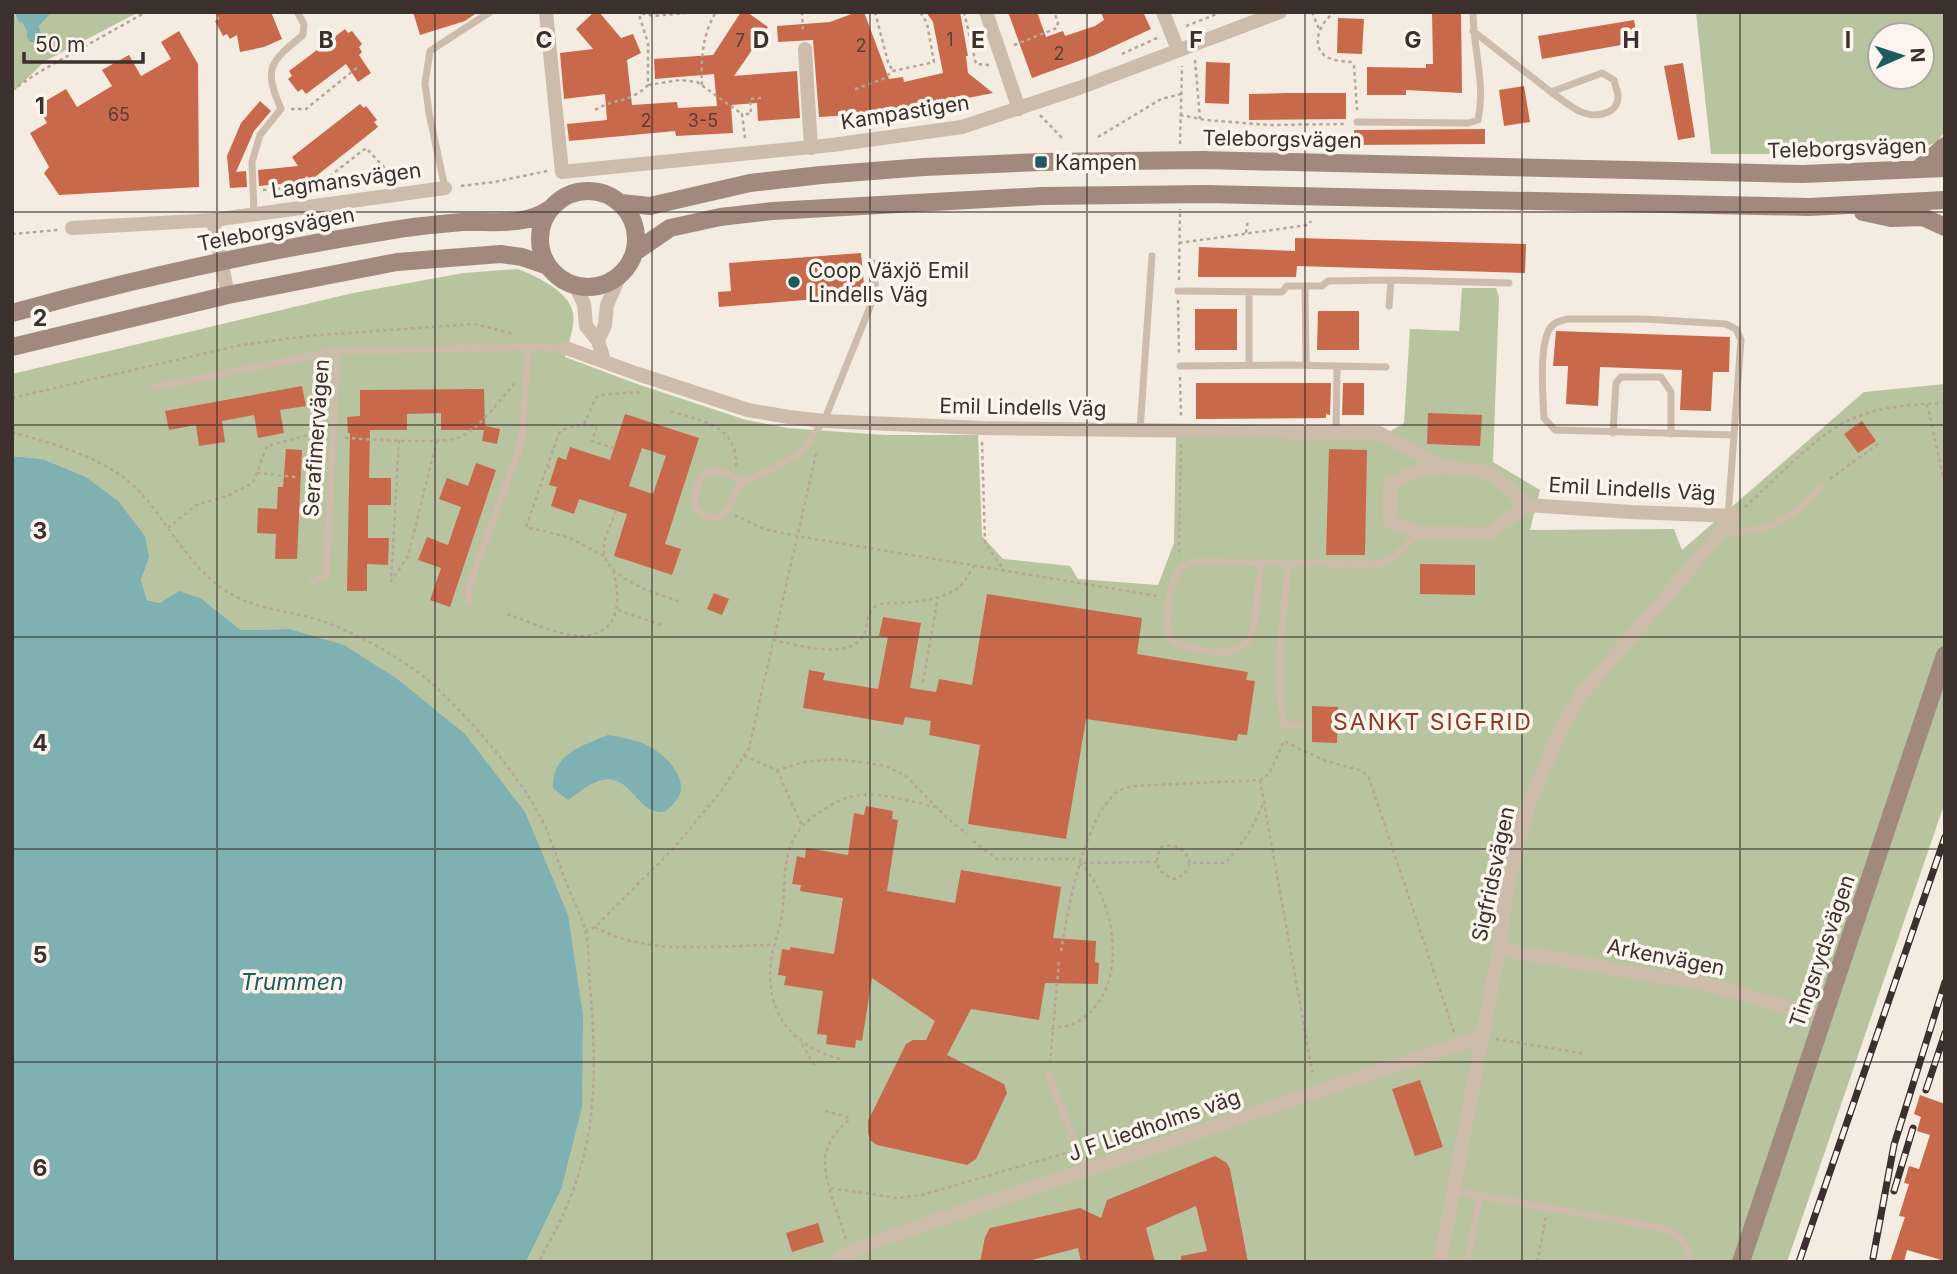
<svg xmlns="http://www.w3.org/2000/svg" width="1957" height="1274" font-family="Inter,sans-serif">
<rect width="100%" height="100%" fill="#f4ebe1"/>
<path fill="#b8c4a0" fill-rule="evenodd" d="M12,12L16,13L15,16L22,22L27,32L26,35L33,43L41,45L39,26L52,12H139L45,61L12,93Z
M1696,12H1945V131L1937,142L1908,154H1711ZM1880,35H1922V77H1880Z
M518,269C536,276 569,291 573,313C575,328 568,343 565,357L637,384L746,420L787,428L885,435H978L982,536L1003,559L1070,566L1078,579L1158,585L1174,543L1176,435L1379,438L1404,423L1410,329L1459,331L1462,288H1496L1499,297L1493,462L1540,490L1530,530L1674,529L1682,550L1864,392L1945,384V802L1787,1262H526L561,1190L289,629L241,630L202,599L160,603L147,600L141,580L149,558L86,477L43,459L12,456V374L353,293L464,273Z"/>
<path fill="#7fb0b2" d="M14,12H52L39,26L42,37L41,46L29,41L26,35L27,32L22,22H19Z
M12,456L43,459L86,477L118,501L145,536L149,558L141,580L147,600L160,603L179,591L202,599L241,630L289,629L344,645L396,678L465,734L525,812L568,915L583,1016L582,1107L561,1190L526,1262H12Z
M608,735C625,738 640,740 655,750C671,760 692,785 674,803C671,807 666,812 661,812C636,813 629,768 596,782C586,786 577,794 568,800L553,788C552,754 581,746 608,735Z"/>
<path fill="#c8694b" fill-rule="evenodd" d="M216,12H271L282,39L264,47L240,52L237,35L230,39L227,34L223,36L215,21L219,19Z
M413,12H478L465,21L420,35Z
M594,12H599L621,38L633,34L641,53L627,60L632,105L677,102L678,108L717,106L714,74L655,79L654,59L713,55L741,12H747L768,27L734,76L797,71L800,118L758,121L757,103L731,105L733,133L676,136L675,131L569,141L567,124L607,120L605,94L564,99L560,53L593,49L576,29Z
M857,12H864L889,79L903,77L904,82L943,73L933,22L926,12H960L968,56H966L968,73L993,93L868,118L867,114L819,117L813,40L778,42L777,26L830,22Z
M1008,12H1037L1046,37L1063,31L1065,36L1095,26L1104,20L1101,12H1143L1151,29L1095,55L1032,78Z
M1432,12H1461L1462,93L1406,90V95H1367V67L1426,68V64H1433Z
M1338,18L1364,19L1362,54L1337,53Z
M1634,20L1638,42L1542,59L1538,36Z
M345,29L348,33L352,31L362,44L359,47L362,52L359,55L371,73L358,82L346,64L306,94L302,89L298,92L288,79L292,76L289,71Z
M179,31L198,64L199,187L59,195L44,173L49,167L30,133L47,123L37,106L66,89L77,107L112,86L102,70L129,55L141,76L171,59L161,42Z
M1206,62L1230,63L1229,104L1205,103Z
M1683,63L1695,137L1678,140L1664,66Z
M1524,86L1530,122L1504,126L1499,90Z
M1289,93H1346V119L1249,120V94Z
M260,101L271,111L254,131L236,172L246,171L247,187L230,188L227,156L241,123Z
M360,104L364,108L366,106L377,120L374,122L378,127L310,181L307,176L300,182L259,186L258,170L298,166L292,157Z
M1485,129V144L1354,145V130Z
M1295,238L1526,244L1525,273L1297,266L1296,277H1198L1199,247L1295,251Z
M861,253L865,295L719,307L718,292L731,291L729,263Z
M1195,309H1237V350H1195Z
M1318,311H1359V350H1317Z
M1556,331L1730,337L1729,372H1713L1711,411L1680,410L1682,370L1600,367L1598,406L1566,404L1568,366H1553Z
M1196,383H1331L1330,415L1326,414V418L1196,419Z
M1343,383H1364V415H1342Z
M302,386L306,406L280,410L284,433L258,438L254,415L222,421L225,442L199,446L196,425L169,430L165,411Z
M484,389L485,426L500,429L497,444L482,441L484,430H441V413L407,414V430H370L369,478H391V505H368V538H389L388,565L367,564V591H347L350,433H348L347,417L360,416V390Z
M1428,413L1482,415L1480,446L1427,444Z
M625,414L699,438L665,544L681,549L672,575L614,556L627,514L579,499L574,514L551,506L557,487L549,485L558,457L566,460L570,447L610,460ZM642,448L666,456L653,494L629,486Z
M1862,421L1876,441L1858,453L1844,434Z
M286,449L302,450L297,559H275L276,534L257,533L258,508L277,509L278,487H283Z
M1329,449L1367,450L1365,555H1326Z
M476,463L496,470L450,607L430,600L441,568L418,560L427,537L448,545L461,507L439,499L447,478L468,486Z
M1420,564L1475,565V595L1420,594Z
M714,593L729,599L722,615L707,609Z
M987,594L1142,618L1137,654L1248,672L1246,680L1255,681L1247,735L1238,734L1237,741L1086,719L1066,839L968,824L980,745L929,735L931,721L905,717L903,725L803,708L809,670L825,673L823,680L878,689L888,637L879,636L883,617L921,623L910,688L936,692L939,679L972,685Z
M1312,706L1338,707L1337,743L1312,742Z
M866,806L893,811L892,819L898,820L887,891L955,903L961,870L1061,887L1053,938L1096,941L1095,962L1099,963L1098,984L1045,983L1039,1020L971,1009L947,1055L1004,1084L1007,1093L976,1159L967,1165L877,1145L870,1140L868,1133V1121L906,1044L913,1040H926L935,1021L872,978L862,1041L856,1040L855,1048L826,1044L827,1035L817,1034L823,991L784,985L786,976L778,975L782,949L790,950V947L834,954L843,898L800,891L801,885L792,884L797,856L805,858L806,848L848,855L854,813L864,815Z
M1420,1080L1443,1147L1415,1156L1392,1089Z
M1920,1095L1945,1104V1261L1907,1250L1904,1262H1890L1905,1217L1899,1216L1909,1184L1904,1183L1909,1166L1919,1169L1930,1135L1917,1131L1921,1117L1914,1114Z
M1215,1156L1227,1163L1230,1169L1248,1262H1181V1256L1207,1251L1196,1206L1146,1228L1155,1262H1081L1078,1248L1024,1262H980L985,1237L990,1228L1080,1208L1101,1218L1107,1200Z
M818,1223L824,1242L792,1252L786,1233Z"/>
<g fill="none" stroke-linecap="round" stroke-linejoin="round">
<path stroke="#b9a596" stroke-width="2.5" stroke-dasharray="3.5 3.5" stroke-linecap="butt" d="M635,12L654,16L696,12
M802,12L803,33
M875,12L888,62L893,71
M964,12L976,64L989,65
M1312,12L1319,29
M1336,12C1322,19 1310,43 1324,55C1331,61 1342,61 1351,62L1354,66L1357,110
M1186,26L1222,12
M1014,45L1057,28L1058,22L1054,12
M1122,54L1157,38
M1195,60L1200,119
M648,85L680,80L697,82L742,114
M702,85C701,59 702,35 716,12
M855,89L883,79L893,71L934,62L927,23L920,12
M12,90L41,71L146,12
M291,109H306L359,66
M595,110C616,97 629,104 648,85V43L639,15
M1040,115L1062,138
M1180,115L1206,120L1269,125L1345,124
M1098,137L1161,99L1181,94
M745,138L742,114H751L750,99L761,98
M1180,144L1182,66
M461,186L494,182L547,171
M263,190L317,186L366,148L395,179
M1246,233L1248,219
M12,234L58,230
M1179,243L1308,225L1311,221
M1179,280L1180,209
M1178,300L1179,353
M1180,377L1181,416
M12,398L241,345L308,336L474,324L515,334
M1927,404L1945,485
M671,411C703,422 738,425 736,467
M584,424L596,398L600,395L640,392
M12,432C56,445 102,456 136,488C169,522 189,570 231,594C258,610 290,611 319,620C352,631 396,655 424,677C464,710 525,781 546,828C553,845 559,864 566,882C572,897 580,913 585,929C590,947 588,968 590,986C599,1095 596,1166 538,1262
M345,438C367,439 444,445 460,437C482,426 499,401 515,383
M399,440L391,581L408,556L437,440
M982,442L985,542L1004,571
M1181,444L1179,551L1181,556
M547,466L554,470
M257,473L296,477
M1830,479L1878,444
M1745,507C1775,480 1818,432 1854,418C1883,406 1915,404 1945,403
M616,511C612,522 602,540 604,552C607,579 657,594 678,601
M735,515L764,529L797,536L1157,596
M168,528L196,505L227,496L253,483L267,446L323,431
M604,556L568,537L526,527L559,433C570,424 583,424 597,426L592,441L613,448
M618,610L664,626
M507,614C528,621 550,632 571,635C618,642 624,603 612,568
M773,640C799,645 858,664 866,628C867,620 870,608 878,605C884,602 894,604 900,603C919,602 942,599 958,588C964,584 969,573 974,566
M923,682L938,597
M744,756L777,770L804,762L837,759L886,766L906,776L948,819L967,834
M777,770L802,826
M1260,780L1313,1076
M973,841L997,859H1081
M1190,863C1185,848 1176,843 1161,847C1153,863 1158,874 1175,879L1184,874L1190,863H1225C1241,847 1255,824 1263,803
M595,927C648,957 716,945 774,945
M585,931L595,927L672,850L722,790L749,748L817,450
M1061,951C1068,910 1083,820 1117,792C1121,789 1126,788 1132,786L1260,780L1269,774L1284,741L1323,760L1363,771L1369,778L1454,1032
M1051,1029C1058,1027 1066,1027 1072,1024C1132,998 1118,900 1080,863L1157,862
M1496,1039L1586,1054
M802,1044L814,1065
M840,1059C791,1046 765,1012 771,961C773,945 780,930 782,914C785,892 783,871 789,850C795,832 806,820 823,810C830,806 838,800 846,798C874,789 908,801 936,807
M1050,1063L1059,961
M825,1111L851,1118
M831,1188L897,1198L922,1195L1066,1153
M846,1239C840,1219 820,1172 826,1153C830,1138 839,1128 851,1118
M1537,1262L1546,1217"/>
<path stroke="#cdbbac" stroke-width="7" d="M1473,31L1551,92C1560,98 1569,106 1579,111C1592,118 1618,116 1618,97C1618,92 1615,85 1614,80L1602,73L1551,92
M1357,122L1468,123L1478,120C1486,82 1473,50 1473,12
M445,188L429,113L425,83L430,51L490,12
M254,214L252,162L260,135L281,109C263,67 270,62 303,35L304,24L298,13
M1305,286L1306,365
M1178,291L1282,292L1287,286H1322L1328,281L1391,280L1509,283
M1249,292V365
M1389,306L1391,280
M1180,366L1288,365L1386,367
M155,387L337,351
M1140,430L1152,256
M1336,433L1337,366
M1613,433L1616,383L1621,377H1661L1671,392V434
M742,482C735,491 732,508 722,515C717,518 711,518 706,516C688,509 696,490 701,477L712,471L727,474L742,482L773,469L800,452L824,421L876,292L873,263
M1728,516L1741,340L1736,329L1726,324L1644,319H1568C1560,321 1553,322 1549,330C1539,348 1543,397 1544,418L1555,430L1734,435
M1723,531C1769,535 1792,519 1822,486
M1260,563C1259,580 1257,624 1250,638C1246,645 1236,651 1228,652C1219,654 1177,647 1172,640C1163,628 1169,585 1177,573C1182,566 1188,564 1195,562L1380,564L1396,555L1419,533
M1288,563C1284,616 1274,672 1284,725H1301
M313,582L326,575L337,351L528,347
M469,601V586L522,441L528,347L566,348
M1049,1075L1085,1170
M1454,1191L1666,1229C1681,1237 1688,1244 1690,1262
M1467,1262L1480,1196"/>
<path stroke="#cdbbac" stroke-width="14" d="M546,12L562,172L832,145L962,127L1079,88L1280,12
M986,12L1019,109
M1163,12L1178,50
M805,49L811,148
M213,220L228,295
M72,228L213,220L445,188
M575,285L584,304L586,326L598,341L604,360
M598,341L605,325L607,305L620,275
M566,348L638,374L748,410L789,417L824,421L981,428L1379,433L1443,467L1492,473L1527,505L1631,512L1735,516
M1443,467L1416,471L1390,484V522L1420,533L1488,534L1527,505
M1499,949L1709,985L1823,1017
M836,1262L840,1257L882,1239L1482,1036
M1440,1262L1499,949L1507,888L1527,809L1560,730L1581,695L1735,516"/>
<path stroke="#a18a7d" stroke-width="18" d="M1918,169L1945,146
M540 239a48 48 0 1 1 96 0a48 48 0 1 1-96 0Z
M621,203L650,206L750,183L821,175L924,167L1041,162L1202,160L1803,174L1945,168
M1863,212L1891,218L1923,217L1945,227
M635,252L670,228L720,217L773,211L1042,196L1206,194L1809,207L1945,200
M12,313C137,278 265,250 393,230C416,226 440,224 462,222C493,221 524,227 550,209
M12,347L228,295L397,262L501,254L522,257L548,266
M1741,1262L1945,655"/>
<defs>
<path id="rail" d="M1926,1090L1945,1033
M1894,1191L1913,1128
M1873,1258L1894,1145L1945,982
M1799,1262L1945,837"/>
</defs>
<use href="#rail" stroke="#3b302b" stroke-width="7"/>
<use href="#rail" stroke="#fbf5ee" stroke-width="4.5" stroke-dasharray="13" stroke-linecap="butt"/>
</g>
<path fill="none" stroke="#3b302b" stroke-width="2" stroke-opacity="0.55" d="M217,12V1262M435,12V1262M652,12V1262M870,12V1262M1087,12V1262M1305,12V1262M1522,12V1262M1740,12V1262M12,212H1945M12,425H1945M12,637H1945M12,849H1945M12,1062H1945"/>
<g fill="#1f5a5e" stroke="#fbf5ee" stroke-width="2.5">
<rect x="1034" y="155" width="14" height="14" rx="3.5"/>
<circle cx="794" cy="282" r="7"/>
</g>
<g text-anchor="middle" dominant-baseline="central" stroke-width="7" stroke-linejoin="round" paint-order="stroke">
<g font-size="18" fill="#5e3e33">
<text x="950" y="39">1</text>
<text x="740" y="40">7</text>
<text x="861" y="45">2</text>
<text x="1059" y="53">2</text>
<text x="119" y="114">65</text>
<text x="646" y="120">2</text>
<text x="703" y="120">3-5</text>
</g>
<g font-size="21" fill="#3b302b" stroke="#fbf5ee">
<text transform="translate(905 112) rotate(-9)">Kampastigen</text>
<text transform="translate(1282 139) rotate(1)">Teleborgsvägen</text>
<text transform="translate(1847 148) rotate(-2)">Teleborgsvägen</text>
<text transform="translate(346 180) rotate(-8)">Lagmansvägen</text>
<text transform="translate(276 229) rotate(-11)">Teleborgsvägen</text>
<text transform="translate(1023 407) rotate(1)">Emil Lindells Väg</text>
<text transform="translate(316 438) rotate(-86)">Serafimervägen</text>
<text transform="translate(1632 489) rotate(3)">Emil Lindells Väg</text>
<text transform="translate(1493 874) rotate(-78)">Sigfridsvägen</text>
<text transform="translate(1822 951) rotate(-71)">Tingsrydsvägen</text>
<text transform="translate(1666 957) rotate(11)">Arkenvägen</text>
<text transform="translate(1154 1125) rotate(-19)">J F Liedholms väg</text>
</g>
<g font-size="21" fill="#3b302b" stroke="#fbf5ee" text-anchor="start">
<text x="1055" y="162">Kampen</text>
<text x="808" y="270">Coop Växjö Emil<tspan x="808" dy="24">Lindells Väg</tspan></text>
</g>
<g font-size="23" letter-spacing="2" fill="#8c3b22" stroke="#fbf5ee">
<text x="1433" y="722">SANKT SIGFRID</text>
</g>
<g font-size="23" font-style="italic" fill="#1f5a5e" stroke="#fbf5ee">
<text x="292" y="982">Trummen</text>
</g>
</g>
<g font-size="23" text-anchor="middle" font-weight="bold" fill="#3b302b" stroke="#fbf5ee" stroke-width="7" stroke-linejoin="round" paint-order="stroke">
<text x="326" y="48">B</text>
<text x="544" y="48">C</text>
<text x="761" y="48">D</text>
<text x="978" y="48">E</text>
<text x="1196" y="48">F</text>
<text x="1413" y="48">G</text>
<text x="1631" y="48">H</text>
<text x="1848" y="48">I</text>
<text x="40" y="114">1</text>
<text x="40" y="326">2</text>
<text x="40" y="539">3</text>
<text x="40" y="751">4</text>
<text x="40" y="963">5</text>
<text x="40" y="1176">6</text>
</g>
<rect width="1957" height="1274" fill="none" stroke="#3b302b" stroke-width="28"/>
<g transform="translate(1901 56) rotate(87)"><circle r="33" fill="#fbf5ee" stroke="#aea6a0" stroke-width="2"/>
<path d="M0-5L12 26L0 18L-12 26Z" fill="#1f5a5e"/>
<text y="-10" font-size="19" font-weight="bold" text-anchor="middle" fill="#3b302b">N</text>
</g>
<path d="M24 52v10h119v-10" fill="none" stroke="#3b302b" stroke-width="3.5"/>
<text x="35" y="52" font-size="21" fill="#3b302b" stroke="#fbf5ee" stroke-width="5" paint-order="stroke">50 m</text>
</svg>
